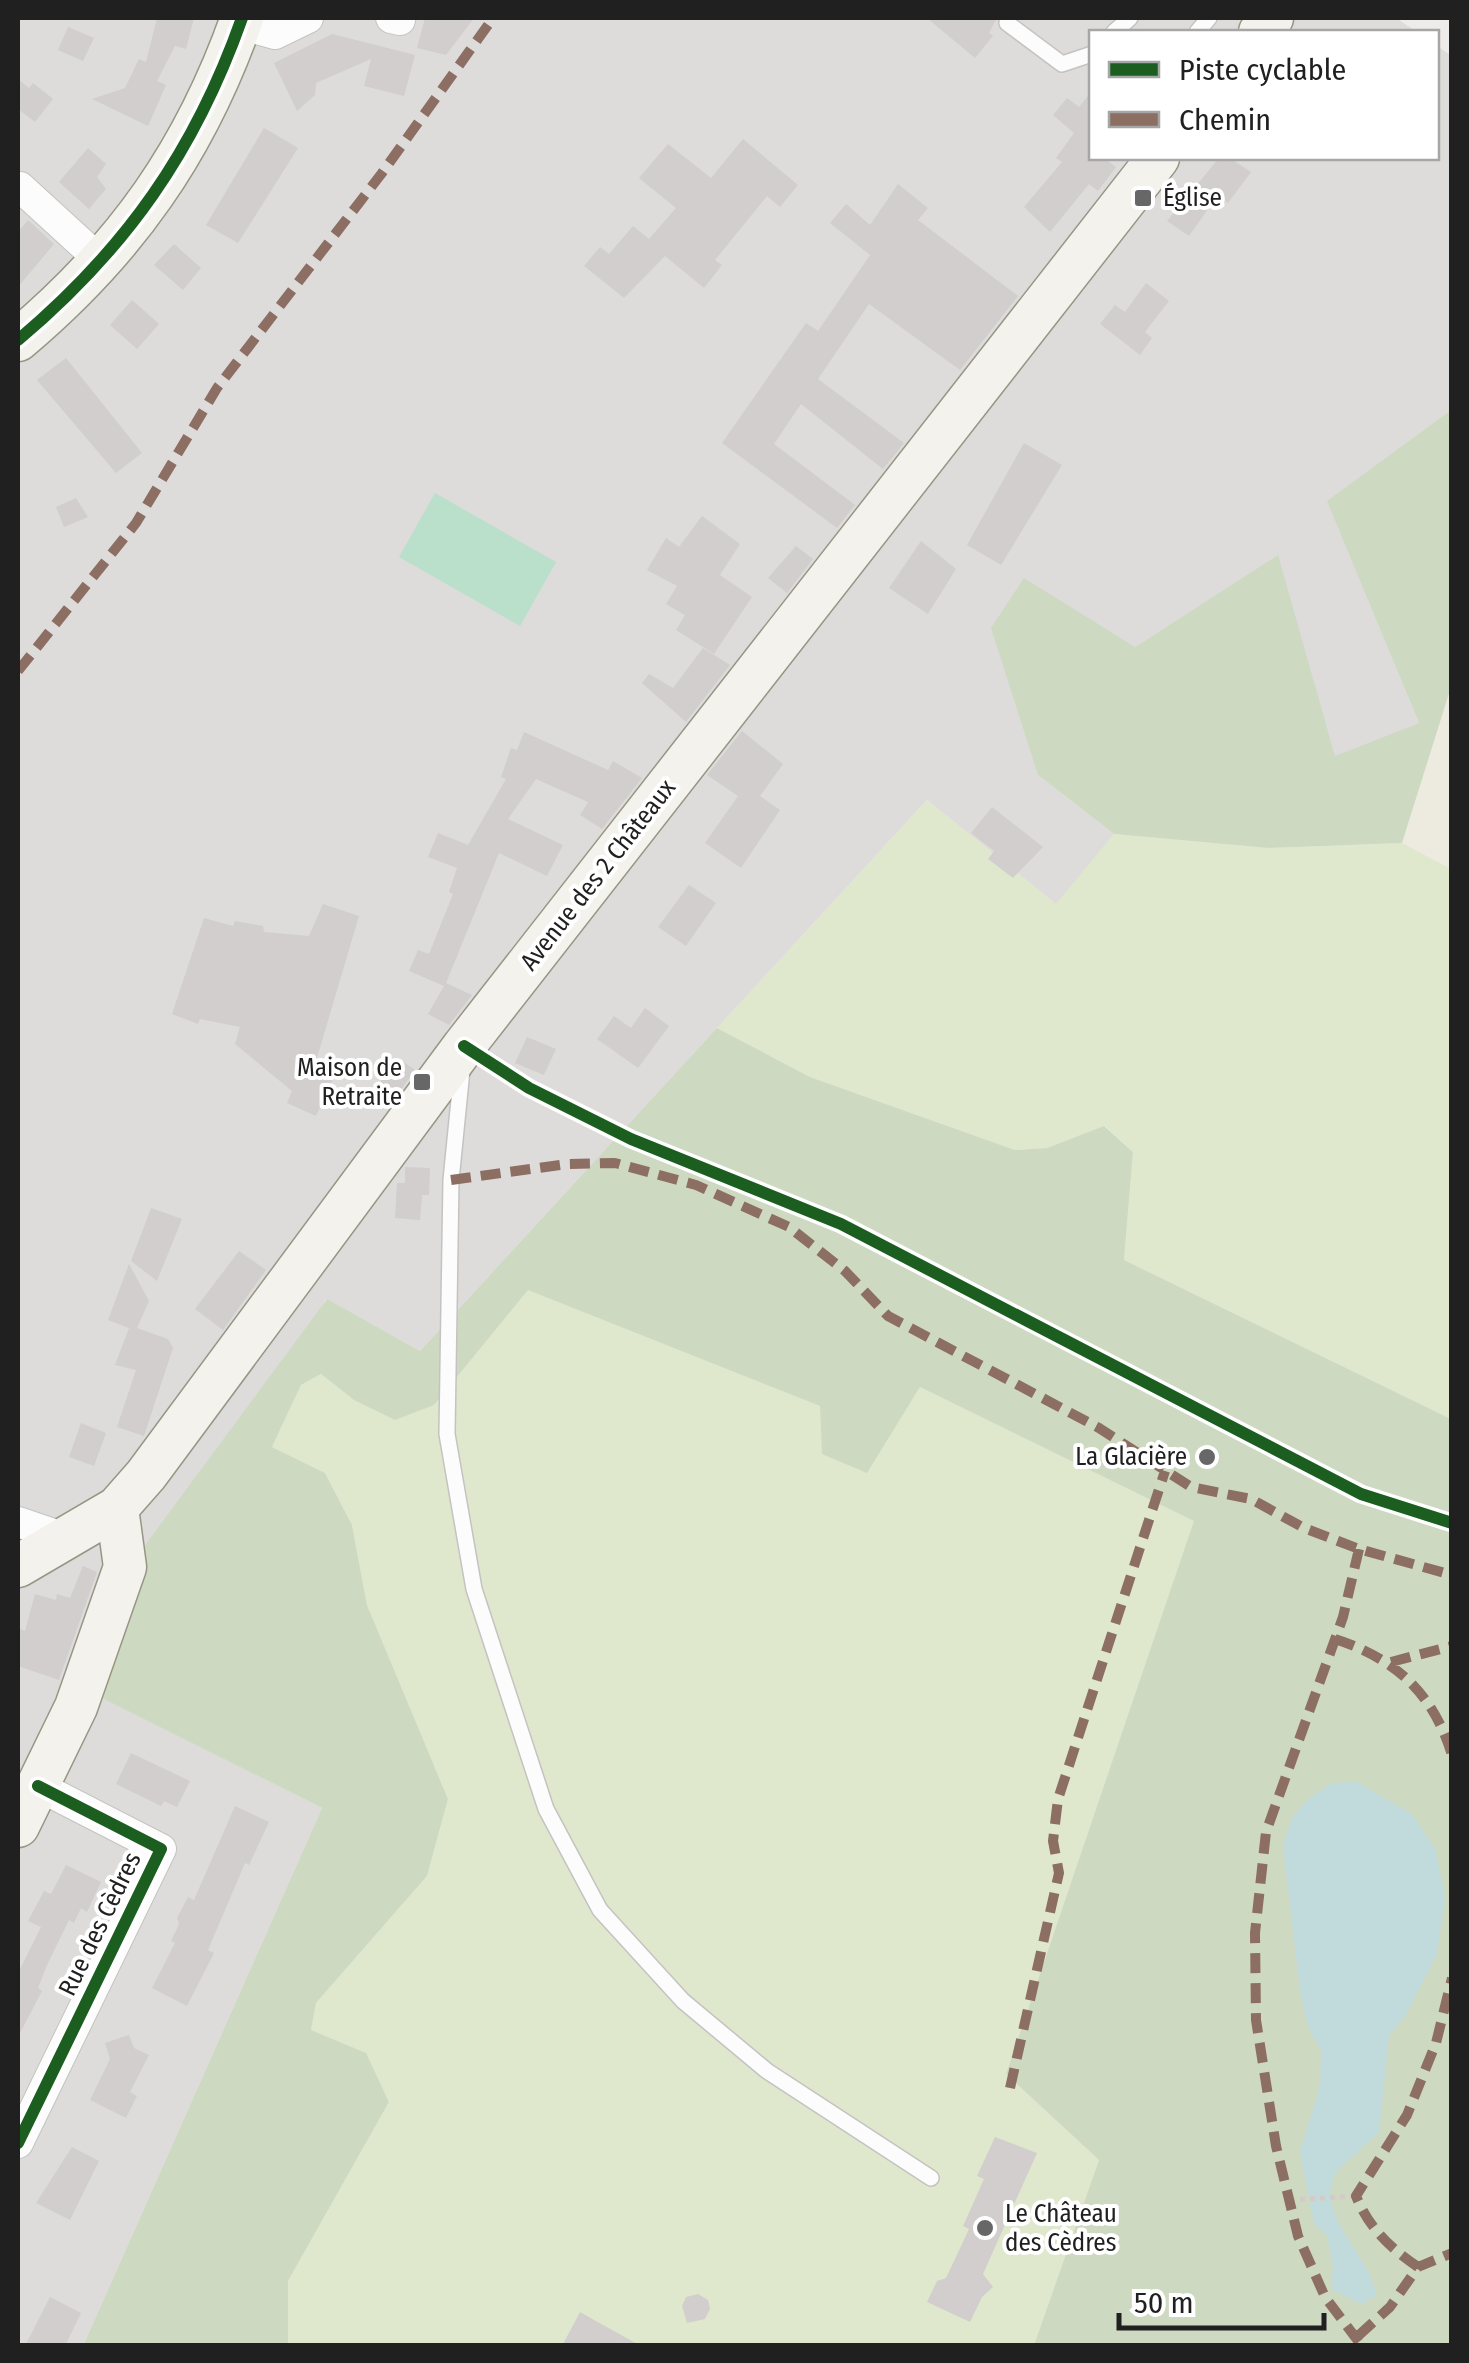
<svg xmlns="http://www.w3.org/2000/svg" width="1469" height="2363" font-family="'Fira Sans Condensed',sans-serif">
<rect width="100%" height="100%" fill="#eeecea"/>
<path fill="#dddcdb" d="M18,18H1396L1417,32H1092V158H1436L1437,46L1452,56L1451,410L1328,501L1419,723L1335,757L1277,556L1135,647L1038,775L1114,834L1057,905L927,800L420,1351L326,1299L101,1697L322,1808L83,2346L18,2345Z"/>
<path fill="#edebdf" d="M1451,687V869L1402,843Z"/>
<path fill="#dfe8cc" d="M927,800L1056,904L1114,834L1268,848L1402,843L1451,869V1419L1124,1260L1133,1152L1105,1126L1047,1148L1015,1150L810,1077L717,1028Z
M528,1289L821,1406L867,1472L920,1387L1195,1521L1006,2074L1099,2160L1034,2345H288V2281L389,2102L365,2053L311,2030L316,2003L427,1876L448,1799L367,1605L352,1525L325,1473L272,1447L301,1385L321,1374L354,1400L434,1405Z"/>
<path fill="#ced9c2" d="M1451,410V687L1402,843L1268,848L1114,834L1038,775L991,628L1024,578L1135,647L1278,555L1335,756L1419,723L1327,501Z
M717,1028L810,1077L1015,1150L1047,1148L1104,1126L1133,1152L1124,1260L1451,1419V2345H1034L1099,2160L1006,2074L1194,1521L920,1387L867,1473L822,1454L820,1406L528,1290L434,1405L395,1420L354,1400L321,1374L301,1385L272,1447L325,1473L352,1525L367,1605L448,1799L427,1876L316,2003L311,2030L366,2053L389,2102L288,2281V2345L83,2346L322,1808L100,1697L137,1556L327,1299L420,1351Z"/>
<path fill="#badfcb" d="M435,493L556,562L520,626L399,557Z"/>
<path fill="#c1dbdd" d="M1357,1782L1412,1814L1435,1848L1445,1897L1437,1954L1404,2018L1389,2035L1379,2132C1369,2144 1340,2165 1335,2175C1314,2215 1373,2257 1376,2296L1361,2304L1331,2289L1333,2266L1327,2236L1314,2224L1300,2152L1320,2086L1321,2052L1308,2026L1300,1991L1283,1846L1292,1818L1307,1800L1331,1783Z"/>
<path fill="#d1cecd" d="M157,18H194L186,49L175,46L157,81L166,85L148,126L92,99L125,88L139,59L146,62Z
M425,18H474L446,55L417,48Z
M927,18H997L989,33L993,36L975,58Z
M68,27L94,38L83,61L58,50Z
M332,34L415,55L404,96L364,86L371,59L316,83L315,95L297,111L274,63Z
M18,79L29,88L33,83L53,99L35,122L18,109Z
M1092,91V158H1104L1116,167L1098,191L1089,184L1050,232L1024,207L1062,162L1056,158L1074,133L1053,115L1067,98L1079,107Z
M264,128L298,148L238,243L206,225Z
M743,139L798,185L780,207L767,196L715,260L722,265L704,288L665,256L624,298L584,266L600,247L609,254L633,226L649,239L676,208L639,178L668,144L711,178Z
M88,148L106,164L97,177L106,189L89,209L59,182Z
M1219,158H1230L1251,172L1228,203L1218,195L1189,236L1167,221Z
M898,184L928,208L918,220L1018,296L960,370L869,304L818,379L904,443L883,469L801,404L774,444L855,505L837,528L722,443L806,323L818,331L870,255L830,223L846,204L870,225Z
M28,220L54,244L18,287V232Z
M174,244L201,268L183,290L154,265Z
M1146,283L1169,301L1145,332L1152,338L1140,355L1100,324L1115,305L1125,312Z
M132,300L159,324L137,349L110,325Z
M66,358L142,453L116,473L37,380Z
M1024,443L1062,465L1001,565L967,545Z
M76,498L88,517L64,527L56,507Z
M702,516L740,544L720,575L752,597L714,654L676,630L685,615L666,604L677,586L647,570L666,538L679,547Z
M921,541L956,569L928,614L889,588Z
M796,546L813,559L787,593L768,578Z
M703,648L730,665L686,722L642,683L649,674L673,688Z
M742,731L783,764L760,796L780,810L741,868L705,843L738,796L707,775Z
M524,732L608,770L613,761L642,778L602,829L580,815L588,802L536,779L508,819L563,845L547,876L499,853L446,983L472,995L449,1025L428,1014L444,986L409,971L418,950L429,954L453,894L449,892L457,868L428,857L438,833L468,845L506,779L501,777L511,748L517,750Z
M992,807L1043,847L1013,878L988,859L994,851L971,833Z
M689,885L716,903L686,946L658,927Z
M323,904L359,916L316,1061L337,1070L316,1116L287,1103L292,1091L235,1044L240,1027L200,1019L198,1024L172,1014L204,918L233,926L235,921L263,926L264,932L309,936Z
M645,1008L669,1026L638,1068L597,1039L614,1016L631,1028Z
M527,1037L556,1049L544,1075L515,1063Z
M398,1058L415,1070L395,1098L378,1085Z
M405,1167L430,1168L429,1195H422L420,1220L395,1218L397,1183H405Z
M151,1208L182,1219L157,1281L131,1261Z
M239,1251L266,1270L223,1330L195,1309Z
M129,1264L149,1301L137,1328L168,1339L173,1348L144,1436L117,1427L136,1370L115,1365L129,1328L108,1320Z
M81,1423L106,1433L94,1466L69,1457Z
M83,1566L97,1572L59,1680L18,1666V1628L25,1631L35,1594L56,1600L57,1594L70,1598Z
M131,1753L190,1781L177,1807L164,1801L161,1806L116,1784Z
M235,1806L269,1822L249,1865L245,1863L208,1950L214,1953L187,2006L152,1988L175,1943L171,1941L179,1924L177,1918L188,1897L194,1900Z
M66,1865L101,1882L87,1912L81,1908L74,1923L69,1920L47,1965L38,1988L42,1991L18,2037V1973L41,1927L28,1921L44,1891L51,1894Z
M129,2035L134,2048L149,2055L130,2092L137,2096L126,2118L90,2100L110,2059L105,2043Z
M995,2137L1037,2153L983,2274L993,2287L982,2297L970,2322L927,2302L937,2281L946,2278L969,2229L963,2226L984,2179L977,2176Z
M72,2147L99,2161L70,2220L36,2203Z
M698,2294L708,2300L710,2309L705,2319L687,2323L682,2306L686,2297Z
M50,2297L81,2313L65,2346H25Z
M580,2312L603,2325L641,2346H562Z"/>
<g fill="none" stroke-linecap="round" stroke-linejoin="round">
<defs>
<path id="lane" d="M1007,23L1062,64L1092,54
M1114,32L1130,18
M1197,32L1209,18
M462,1070L451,1180L447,1434L474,1589L546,1809L600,1910L683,2001L767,2071L931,2178"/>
<path id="street" d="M391,18L400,20
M239,24L275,34L308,18
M20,187L102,262
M18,1522L65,1538
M18,2143L161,1849L38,1786"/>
<path id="secondary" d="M1260,32L1272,18
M18,340C126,249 195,151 242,18
M18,1566L117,1508L146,1475L464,1046L1158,158
M18,1826L76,1707L125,1567L117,1508"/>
</defs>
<use href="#lane" stroke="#c4c3c2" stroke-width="18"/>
<use href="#street" stroke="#c4c3c2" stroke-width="32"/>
<use href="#secondary" stroke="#979684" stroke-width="45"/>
<path stroke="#d6cac9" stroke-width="5" stroke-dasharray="5 5" stroke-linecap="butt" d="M1290,2200L1356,2196"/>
<use href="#lane" stroke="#fcfcfc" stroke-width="15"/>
<use href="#street" stroke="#fcfcfc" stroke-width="30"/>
<use href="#secondary" stroke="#f3f2ed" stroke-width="42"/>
<path stroke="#8d6e63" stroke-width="10" stroke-dasharray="20 10" stroke-linecap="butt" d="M18,671L136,523L217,388L382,173L493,18
M451,1180L567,1164L615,1163L696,1185L789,1227L845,1271L888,1316L1099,1428L1191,1487L1251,1499L1304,1528L1359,1549L1452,1575
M1359,1549L1343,1617L1266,1832L1255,1933L1256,2020L1276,2146L1298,2236L1325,2297L1362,2346
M1335,1639C1396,1659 1433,1693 1452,1755
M1391,1662L1452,1646
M1010,2088L1059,1873L1053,1841L1058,1799L1165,1471
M1418,2267C1390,2248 1369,2228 1356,2196L1407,2115L1436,2043L1452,1978
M1358,2336L1390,2307L1418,2267L1452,2253"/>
<defs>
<path id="cycleway" d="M18,340C126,249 195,151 242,18
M464,1046L529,1088L631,1139L841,1224L1361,1494L1452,1523
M18,2143L161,1849L38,1786"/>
</defs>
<use href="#cycleway" stroke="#fff" stroke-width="19"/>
<use href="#cycleway" stroke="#1b5e20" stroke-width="12"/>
</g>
<g fill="#686767" stroke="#fff" stroke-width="4">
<rect x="1133" y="188" width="20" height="20" rx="5"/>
<rect x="412" y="1072" width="20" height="20" rx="5"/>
<circle cx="1207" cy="1457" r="10"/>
<circle cx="985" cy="2228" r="10"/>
</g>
<g text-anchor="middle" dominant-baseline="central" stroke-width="8" stroke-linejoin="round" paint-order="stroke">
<g font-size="25" fill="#202020" stroke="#fff" text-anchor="start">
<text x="1163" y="198">Église</text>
<text x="402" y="1068" text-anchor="end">Maison de<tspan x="402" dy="29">Retraite</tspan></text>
<text x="1187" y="1457" text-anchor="end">La Glacière</text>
<text x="1005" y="2214">Le Château<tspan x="1005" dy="29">des Cèdres</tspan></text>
</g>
<g font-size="25" fill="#202020" stroke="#fff">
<text transform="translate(598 875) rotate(-52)">Avenue des 2 Châteaux</text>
<text transform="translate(100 1924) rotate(-64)">Rue des Cèdres</text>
</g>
</g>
<rect width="1469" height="2363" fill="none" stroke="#202020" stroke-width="40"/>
<rect x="1089" y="30" width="350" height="130" fill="#ffffff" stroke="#a6a6a6" stroke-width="2.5"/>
<rect x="1109" y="62" width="50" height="15" fill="#1b5e20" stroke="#a6a6a6" stroke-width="2.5"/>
<text x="1179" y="80" font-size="30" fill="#202020">Piste cyclable</text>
<rect x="1109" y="112" width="50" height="15" fill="#8d6e63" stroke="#a6a6a6" stroke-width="2.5"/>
<text x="1179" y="130" font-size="30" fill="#202020">Chemin</text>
<path d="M1119 2313v15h205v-15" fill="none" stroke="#202020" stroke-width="5"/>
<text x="1134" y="2313" font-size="30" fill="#202020" stroke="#ffffff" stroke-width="8" paint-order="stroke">50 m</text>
</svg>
